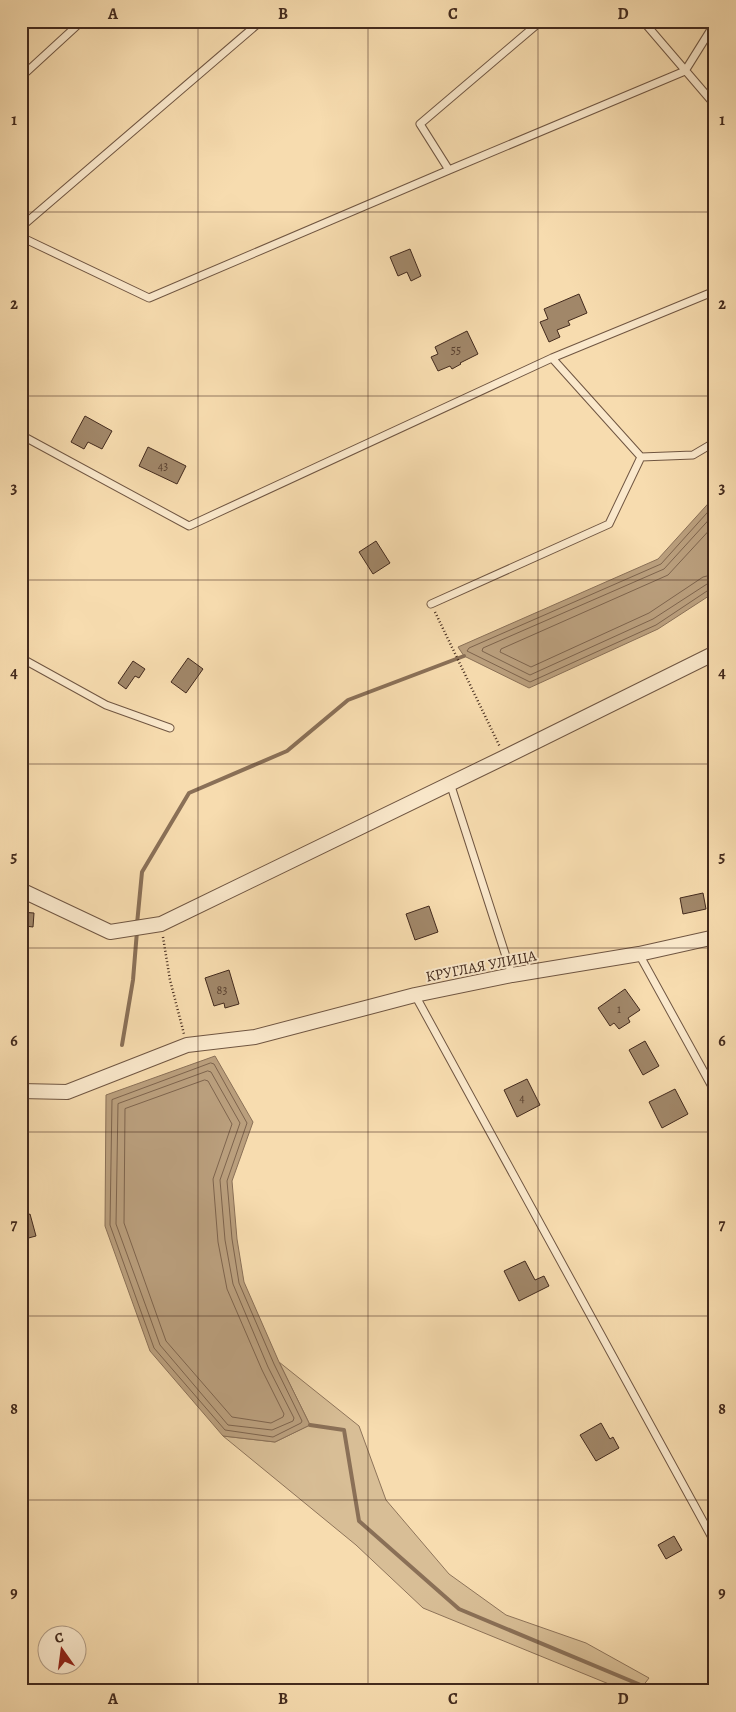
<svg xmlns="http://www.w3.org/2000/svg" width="736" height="1712" font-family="Alegreya,serif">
<rect width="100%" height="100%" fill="#f7dcaf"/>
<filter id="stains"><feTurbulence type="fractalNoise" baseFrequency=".004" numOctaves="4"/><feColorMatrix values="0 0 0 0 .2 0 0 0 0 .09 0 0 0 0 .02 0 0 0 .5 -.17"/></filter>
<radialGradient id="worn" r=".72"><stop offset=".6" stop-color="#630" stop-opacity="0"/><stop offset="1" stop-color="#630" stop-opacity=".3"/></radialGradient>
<path fill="#d8be96" stroke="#8e745a" d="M279,1362L359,1426L386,1500L449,1574L506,1615L586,1643L649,1678L639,1691H626L423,1608L356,1545L223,1436L275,1442L310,1425Z"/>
<path fill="#ba9f7d" stroke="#8a7057" d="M715,496V592L658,629L529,688L464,656L458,647L658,559Z
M215,1056L253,1122L232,1181L237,1239L244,1282L279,1362L310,1425L275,1442L223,1436L150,1351L105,1226L106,1095Z"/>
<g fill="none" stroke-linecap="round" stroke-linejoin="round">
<path stroke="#7e644d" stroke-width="1" d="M715,504L661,564L469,648L467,651L530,682L656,625L710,589L715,588
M715,513L664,569L483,648L482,651L530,675L653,619L707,584L715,582
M715,524L668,575L501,649L500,652L531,667L649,613L703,577L715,574
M211,1063L214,1064L247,1123L227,1181L232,1239L239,1283L274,1364L302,1421L301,1423L273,1437L225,1430L154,1348L110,1225L112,1100Z
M208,1071L211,1072L240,1123L220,1180L225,1240L233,1284L268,1367L294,1418L293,1421L272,1430L228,1425L160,1345L116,1224L118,1104Z
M205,1080L208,1081L232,1124L213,1179L218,1242L227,1289L262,1370L284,1414L283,1417L271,1423L232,1417L166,1341L124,1223L125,1109Z"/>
<path stroke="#8a7057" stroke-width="4" d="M137,924L142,872L189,793L287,751L348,700L464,656
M122,1045L133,980L137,931
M310,1425L344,1430L359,1521L459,1609L655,1691"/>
</g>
<path fill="#a18769" stroke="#432a1d" d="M410,249L421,276L411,281L407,272L398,276L390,257Z
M579,294L587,313L568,321L570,325L557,330L560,337L549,342L540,322L548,319L544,309Z
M467,331L478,354L460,363L461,364L452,369L450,366L438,371L431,357L438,354L435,347Z
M85,416L112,431L102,449L88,442L84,449L71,442Z
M148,447L186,466L177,484L139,466Z
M376,541L390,563L373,574L359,552Z
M188,658L203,669L186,693L171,682Z
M133,661L145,669L139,678L135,676L126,689L118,683Z
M703,893L706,909L683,914L680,898Z
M429,906L438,932L415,940L406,914Z
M21,912L34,913L33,927L25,926V932H21Z
M229,970L239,1004L225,1008L224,1003L214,1006L205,978Z
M625,989L640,1010L628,1018L630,1022L619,1029L614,1023L610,1026L598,1008Z
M645,1041L659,1066L643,1075L629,1050Z
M527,1079L540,1105L517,1117L504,1090Z
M675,1089L688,1114L662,1128L649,1102Z
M30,1214L36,1236L21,1240V1217Z
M525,1261L535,1280L544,1276L549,1286L519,1301L504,1271Z
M601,1423L610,1439L613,1437L619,1448L596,1461L580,1435Z
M674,1536L682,1550L666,1559L658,1545Z"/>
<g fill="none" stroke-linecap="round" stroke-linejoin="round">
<defs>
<path id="service" d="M643,21L715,105
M21,77L82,21
M449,170L420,124L541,21
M21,227L261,21
M21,237L149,298L449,170L685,71L715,23
M21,435L189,526L552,358L715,291
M641,457L693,455L715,442
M431,604L609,524L641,457L552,358
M21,658L106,705L170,728
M450,783L512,975
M639,954L715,1092
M415,995L715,1543"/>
<path id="minor" d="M21,890L110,932L161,924L505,757L715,653
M21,1091L67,1092L187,1045L255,1037L415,995L512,975L639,954L715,937"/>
</defs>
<use href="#service" stroke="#705642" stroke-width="9"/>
<use href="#minor" stroke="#705642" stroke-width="16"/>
<path stroke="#432a1d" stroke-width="2.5" stroke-dasharray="1 2.5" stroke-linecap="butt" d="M435,612L500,747
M163,937L170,980L184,1034"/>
<use href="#service" stroke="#fae8cb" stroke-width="7"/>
<use href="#minor" stroke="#fae8cb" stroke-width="14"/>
</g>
<path fill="none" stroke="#432a1d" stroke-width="1" stroke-opacity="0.55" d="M198,21V1691M368,21V1691M538,21V1691M21,212H715M21,396H715M21,580H715M21,764H715M21,948H715M21,1132H715M21,1316H715M21,1500H715"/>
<g text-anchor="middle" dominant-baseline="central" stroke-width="4" stroke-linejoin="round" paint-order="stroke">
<g font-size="12" fill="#5a4130">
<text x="456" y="350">55</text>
<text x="163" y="466">43</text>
<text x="222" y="990">83</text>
<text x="619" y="1009">1</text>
<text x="522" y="1098">4</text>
</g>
<g font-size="15" fill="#432a1d" stroke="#fae8cb">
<text transform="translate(481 966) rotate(-11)">КРУГЛАЯ УЛИЦА</text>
</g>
</g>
<rect width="736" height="1712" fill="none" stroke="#f7dcaf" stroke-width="55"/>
<g transform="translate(62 1650) rotate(346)"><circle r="24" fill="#fae8cb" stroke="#b19c85"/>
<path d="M0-4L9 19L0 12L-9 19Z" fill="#8f2418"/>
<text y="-8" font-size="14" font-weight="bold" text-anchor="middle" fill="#432a1d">С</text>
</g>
<rect x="28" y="28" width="680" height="1656" fill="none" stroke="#432a1d" stroke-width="2"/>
<g font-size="16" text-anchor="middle" font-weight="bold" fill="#432a1d">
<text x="113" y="19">A</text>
<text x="283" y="19">B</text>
<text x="453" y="19">C</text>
<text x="623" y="19">D</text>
<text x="14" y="125">1</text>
<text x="722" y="125">1</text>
<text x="14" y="309">2</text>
<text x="722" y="309">2</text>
<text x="14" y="493">3</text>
<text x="722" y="493">3</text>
<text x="14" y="678">4</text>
<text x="722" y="678">4</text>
<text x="14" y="862">5</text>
<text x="722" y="862">5</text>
<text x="14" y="1046">6</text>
<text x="722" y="1046">6</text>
<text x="14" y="1230">7</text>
<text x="722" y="1230">7</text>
<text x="14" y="1414">8</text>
<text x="722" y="1414">8</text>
<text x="14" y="1598">9</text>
<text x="722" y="1598">9</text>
<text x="113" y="1704">A</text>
<text x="283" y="1704">B</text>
<text x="453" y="1704">C</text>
<text x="623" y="1704">D</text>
</g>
<rect width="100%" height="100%" filter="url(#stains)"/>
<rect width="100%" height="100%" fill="url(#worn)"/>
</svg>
